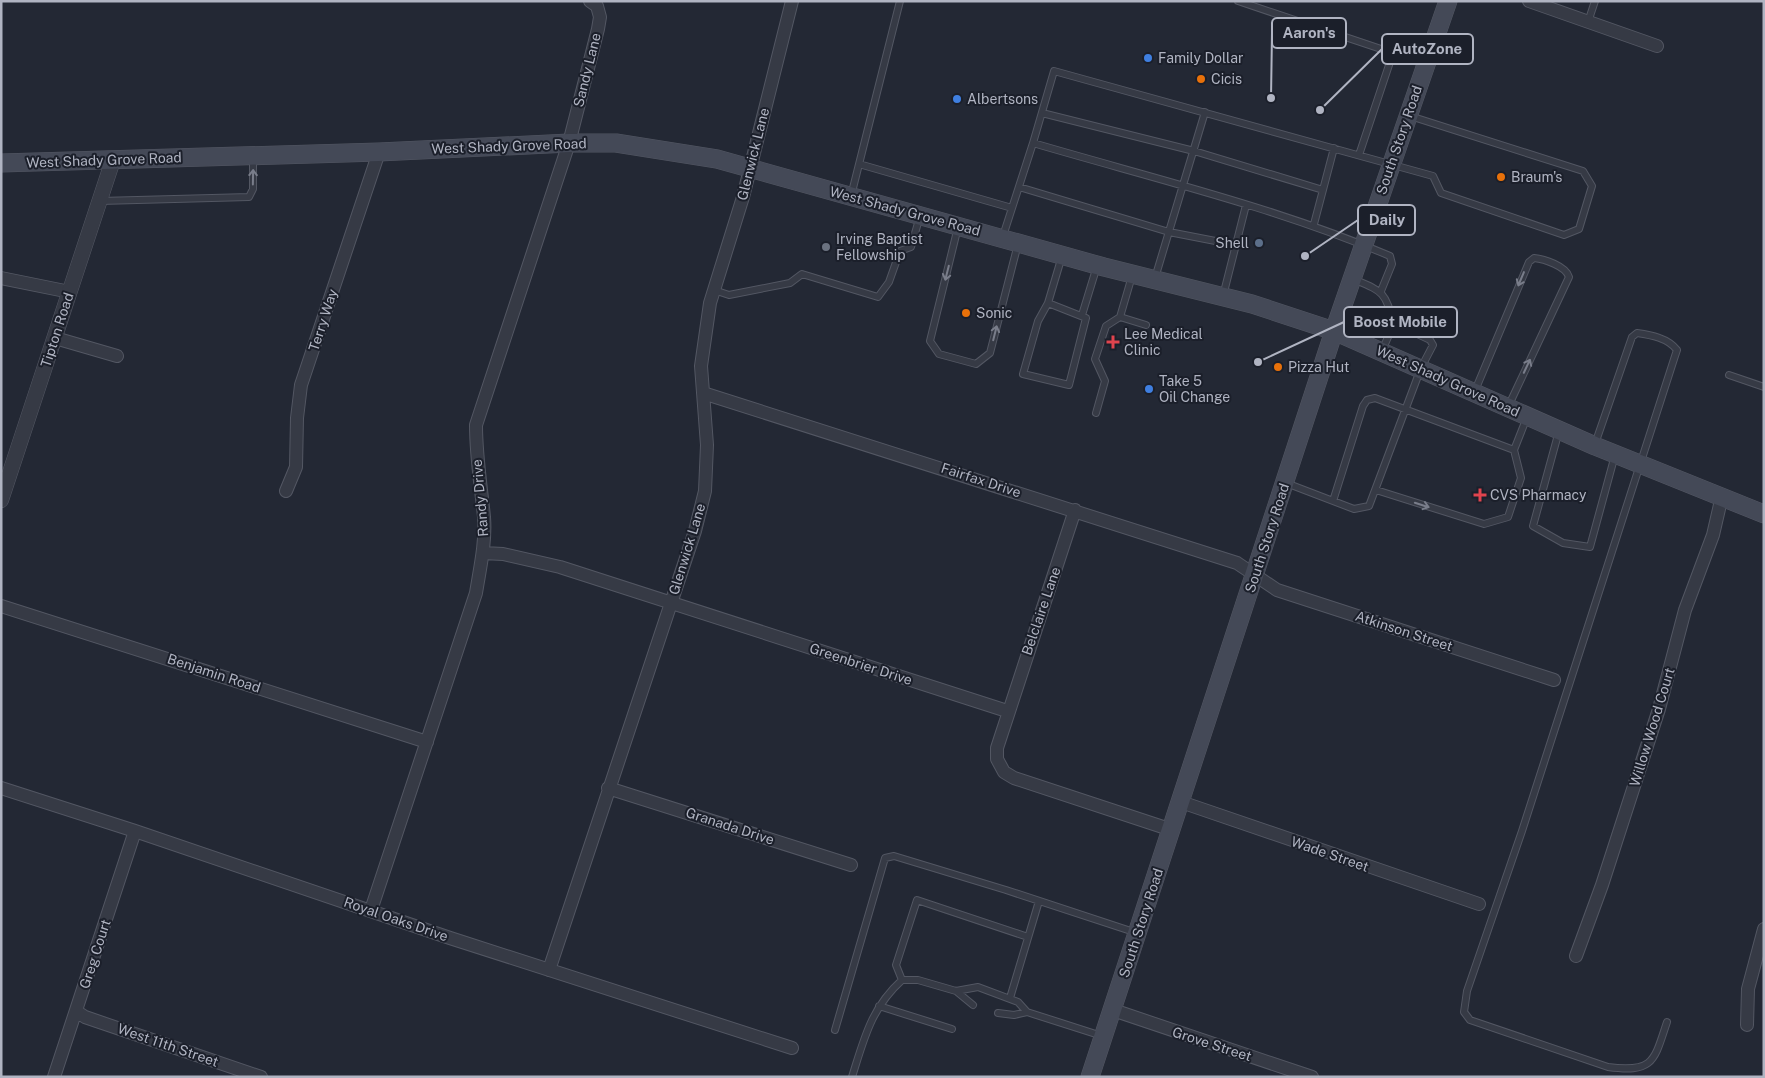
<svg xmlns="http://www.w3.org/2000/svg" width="1765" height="1078" font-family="'Public Sans',sans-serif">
<rect width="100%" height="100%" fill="#232834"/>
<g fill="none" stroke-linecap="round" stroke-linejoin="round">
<defs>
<path id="service" d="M1238,1L1393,53L1359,155
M1588,22L1595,1
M1393,53L1424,64
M1042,113L1194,151L1323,190
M1033,143L1054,71L1433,176L1441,193L1564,235L1579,229L1592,186L1583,171L1410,116
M859,164L1012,208
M1019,187L1169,232L1236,245
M851,196L900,1
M100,201L249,197L253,189V157
M1314,224L1334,148
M958,227L930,341L939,354L976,364L990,353L1018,244
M1003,236L1033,143C1152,178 1275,207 1390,256L1392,264L1381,291
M1132,276L1120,317L1146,325
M1155,278L1205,112
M714,290L729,295L790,283L802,274L878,297L889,282L900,251L911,247L920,216
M1223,296L1246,205
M1048,303L1086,318L1069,385L1023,374L1038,321L1048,303L1062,256
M1082,315L1097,266
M1382,351L1394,323
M1729,375L1764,387
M1474,393L1529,262L1534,258C1544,259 1566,266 1569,277L1508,407
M1096,413L1105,381L1095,359L1106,326L1120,317
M1559,431L1533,526L1563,543L1590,547L1615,455
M1595,444L1632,337L1637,333C1651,335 1668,338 1677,350L1675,356L1522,831L1467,991L1464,1012L1470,1020L1608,1067C1654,1073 1654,1061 1667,1022
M1286,483L1354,509L1369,506L1421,368L1433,345L1430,340L1394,323C1384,291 1384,292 1353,279
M1376,490L1484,524L1508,517L1521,478L1514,450L1527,417
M1333,501L1363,406L1367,400L1375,398L1514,450
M902,980L896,965L917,900L1028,937
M956,991L973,1005
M1010,998L1039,901
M879,1006L952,1029
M998,1013L1014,1015L1027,1012
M835,1030L885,858L894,856L1006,890L1137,933
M852,1077C864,1039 871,1008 902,980H918L956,991L978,987L1018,1002L1027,1012L1102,1036"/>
<path id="minor" d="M1529,1L1657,46
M1,278L70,292
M55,338L117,356
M703,393L1237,563L1277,590L1554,680
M286,491L296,467L297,418L301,385L379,152
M1075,510L997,748V759L1004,772L1014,778L1172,830
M483,553L503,554L560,567L1007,711
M1,606L427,742
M1,788L135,831L450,938L792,1048
M608,788L851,865
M1181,802L1479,904
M371,910L476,593C480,568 486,542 484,517C481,486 476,457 476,425L569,143L598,29L600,17L597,6L590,1
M1576,956L1602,885L1659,709L1685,610L1713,535L1722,496
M549,970L695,531L705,491L707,445L701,366L710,303L743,197L792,1
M1113,1010L1312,1077
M76,1011L85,1017L261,1077
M1747,1025L1748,989L1764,929
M54,1077L135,831"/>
<path id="tertiary" d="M1,500L113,160"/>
<path id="secondary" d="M1,163L379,152L569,143H616L717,159L1104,267L1252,304L1334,331L1595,446L1764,514
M1090,1077L1334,331L1448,1"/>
</defs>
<use href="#service" stroke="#535763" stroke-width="8"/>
<use href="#minor" stroke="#535763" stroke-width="14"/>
<use href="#tertiary" stroke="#535763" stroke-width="16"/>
<use href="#secondary" stroke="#535763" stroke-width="19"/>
<use href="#service" stroke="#363a45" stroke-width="6"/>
<use href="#minor" stroke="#363a45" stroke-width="12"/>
<use href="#tertiary" stroke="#363a45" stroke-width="15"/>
<use href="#secondary" stroke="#444957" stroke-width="18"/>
</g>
<defs><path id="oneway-shaft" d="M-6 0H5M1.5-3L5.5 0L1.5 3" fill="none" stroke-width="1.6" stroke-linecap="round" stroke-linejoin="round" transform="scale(1.25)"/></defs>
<g stroke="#797d8a">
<use href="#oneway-shaft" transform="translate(253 177) rotate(-89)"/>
<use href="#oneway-shaft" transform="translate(947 273) rotate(104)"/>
<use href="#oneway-shaft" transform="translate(1521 279) rotate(113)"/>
<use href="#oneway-shaft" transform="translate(995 333) rotate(-76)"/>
<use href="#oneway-shaft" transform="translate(1527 366) rotate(-65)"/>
<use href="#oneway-shaft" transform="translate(1422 505) rotate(18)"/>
</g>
<g fill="#3f7fe0" stroke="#1b1f2a" stroke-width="2">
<circle cx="1148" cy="58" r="5"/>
<circle cx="957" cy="99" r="5"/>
<circle cx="1149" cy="389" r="5"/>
</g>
<g fill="#e8710a" stroke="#1b1f2a" stroke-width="2">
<circle cx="1201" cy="79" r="5"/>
<circle cx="1501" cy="177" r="5"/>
<circle cx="966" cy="313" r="5"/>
<circle cx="1278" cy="367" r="5"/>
</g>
<circle fill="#5c6f8a" stroke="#1b1f2a" stroke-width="2" cx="1259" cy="243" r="5"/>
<circle fill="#6b7280" stroke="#1b1f2a" stroke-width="2" cx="826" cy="247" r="5"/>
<g fill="#e0444e" stroke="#1b1f2a" stroke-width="2">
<path d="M1110.5 334.5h5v5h5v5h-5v5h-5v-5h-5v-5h5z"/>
<path d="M1477.5 487.5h5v5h5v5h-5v5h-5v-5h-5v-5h5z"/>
</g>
<g text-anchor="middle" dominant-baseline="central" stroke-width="4" stroke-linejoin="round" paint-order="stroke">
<g font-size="14" fill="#b0b4c2" stroke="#1b1f2a" text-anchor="start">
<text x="1158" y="58">Family Dollar</text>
<text x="1211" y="79">Cicis</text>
<text x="967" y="99">Albertsons</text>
<text x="1511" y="177">Braum's</text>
<text x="836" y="239">Irving Baptist<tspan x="836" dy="16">Fellowship</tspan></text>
<text x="1249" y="243" text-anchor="end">Shell</text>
<text x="976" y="313">Sonic</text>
<text x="1124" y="334">Lee Medical<tspan x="1124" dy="16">Clinic</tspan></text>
<text x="1288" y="367">Pizza Hut</text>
<text x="1159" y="381">Take 5<tspan x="1159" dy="16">Oil Change</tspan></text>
<text x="1490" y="495">CVS Pharmacy</text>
</g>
<g font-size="14" fill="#b0b4c2" stroke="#1b1f2a">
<text transform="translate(587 70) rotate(-76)">Sandy Lane</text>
<text transform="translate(1399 140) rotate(-71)">South Story Road</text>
<text transform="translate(509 146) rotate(-2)">West Shady Grove Road</text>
<text transform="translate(753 154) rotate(-76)">Glenwick Lane</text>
<text transform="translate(104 160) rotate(-2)">West Shady Grove Road</text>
<text transform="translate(905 211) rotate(15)">West Shady Grove Road</text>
<text transform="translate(323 320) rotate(-72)">Terry Way</text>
<text transform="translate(57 330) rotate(-72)">Tipton Road</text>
<text transform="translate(1448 381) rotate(24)">West Shady Grove Road</text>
<text transform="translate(981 480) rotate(18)">Fairfax Drive</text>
<text transform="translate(480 498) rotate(-95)">Randy Drive</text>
<text transform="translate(1267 538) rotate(-72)">South Story Road</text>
<text transform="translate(687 549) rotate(-73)">Glenwick Lane</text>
<text transform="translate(1041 611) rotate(-71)">Belclaire Lane</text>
<text transform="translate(1404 631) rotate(18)">Atkinson Street</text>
<text transform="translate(861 664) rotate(18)">Greenbrier Drive</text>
<text transform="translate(214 673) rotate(18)">Benjamin Road</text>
<text transform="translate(1652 727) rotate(-73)">Willow Wood Court</text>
<text transform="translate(730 826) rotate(18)">Granada Drive</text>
<text transform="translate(1330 854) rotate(19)">Wade Street</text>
<text transform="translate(396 919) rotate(19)">Royal Oaks Drive</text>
<text transform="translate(1141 923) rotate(-72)">South Story Road</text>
<text transform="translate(95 954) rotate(-72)">Greg Court</text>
<text transform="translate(1212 1044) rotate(18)">Grove Street</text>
<text transform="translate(168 1045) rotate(19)">West 11th Street</text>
</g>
</g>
<path fill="none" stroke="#b0b4c2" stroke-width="2" d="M1271 98L1272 33M1320 110L1382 49M1305 256L1358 220M1258 362L1344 322"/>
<g fill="#b0b4c2" stroke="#1b1f2a" stroke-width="2">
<circle cx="1271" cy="98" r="5"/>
<circle cx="1320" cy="110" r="5"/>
<circle cx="1305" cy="256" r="5"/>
<circle cx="1258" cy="362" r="5"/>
</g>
<g fill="#1b1f2a" stroke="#b0b4c2" stroke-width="2">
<rect x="1272" y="18" width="74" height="30" rx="5"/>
<rect x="1382" y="34" width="91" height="30" rx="5"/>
<rect x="1358" y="205" width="57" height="30" rx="5"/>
<rect x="1344" y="307" width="113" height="30" rx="5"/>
</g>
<g font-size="15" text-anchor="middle" font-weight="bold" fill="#b0b4c2">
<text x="1309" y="38">Aaron's</text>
<text x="1427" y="54">AutoZone</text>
<text x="1387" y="225">Daily</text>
<text x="1400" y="327">Boost Mobile</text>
</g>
<rect width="1765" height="1078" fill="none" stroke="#b0b4c2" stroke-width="5"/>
</svg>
